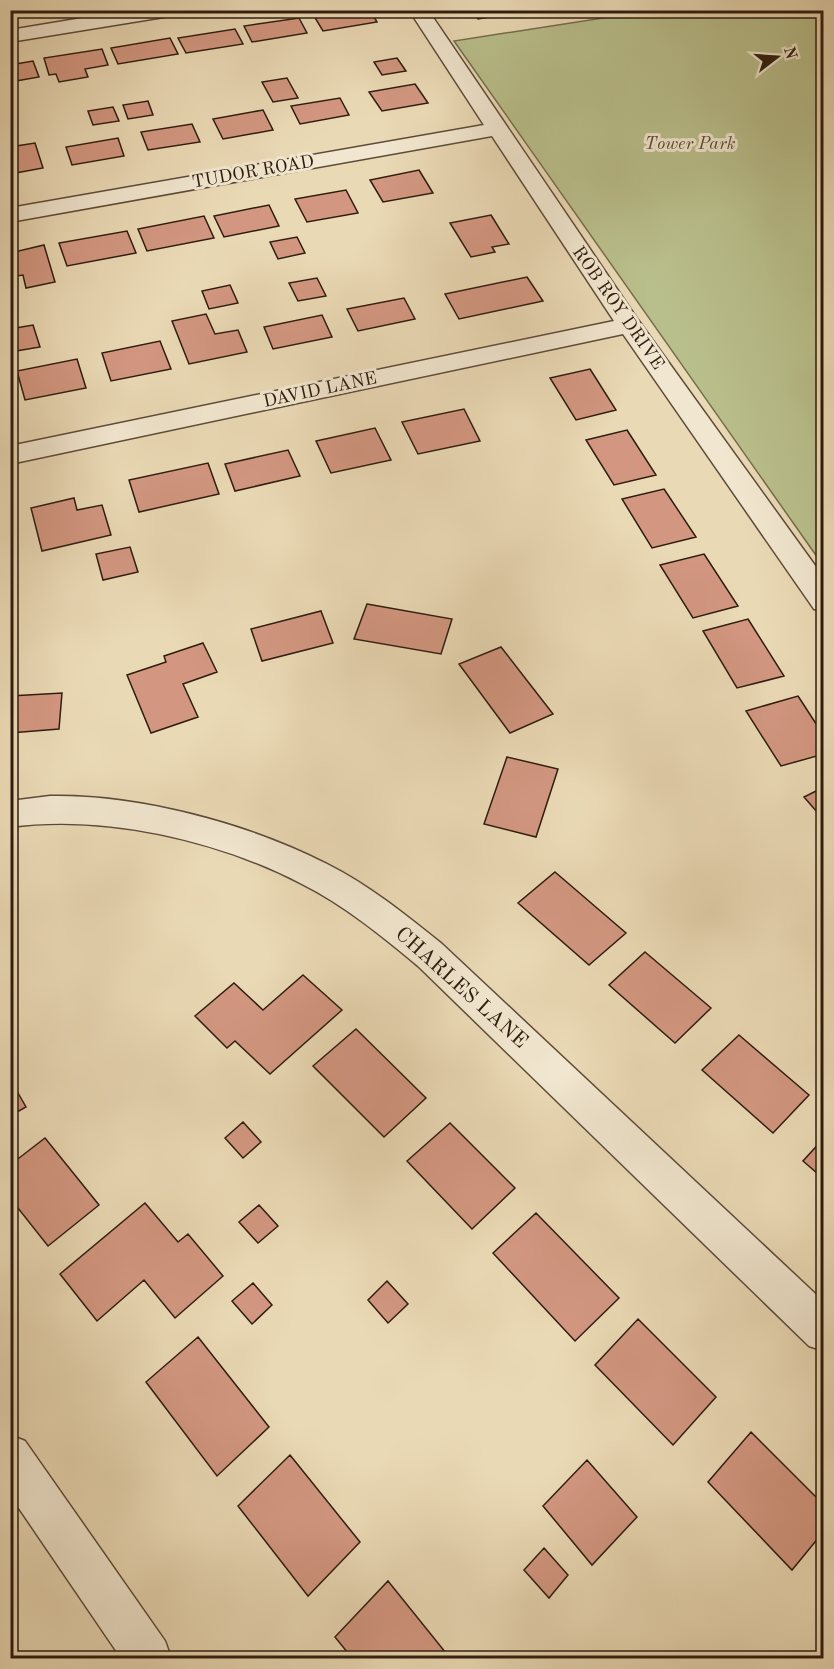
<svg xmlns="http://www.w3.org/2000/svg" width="834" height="1669" font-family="'Old Standard TT',serif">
<rect width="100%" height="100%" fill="#ead9b5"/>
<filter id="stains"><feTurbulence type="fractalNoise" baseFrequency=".00333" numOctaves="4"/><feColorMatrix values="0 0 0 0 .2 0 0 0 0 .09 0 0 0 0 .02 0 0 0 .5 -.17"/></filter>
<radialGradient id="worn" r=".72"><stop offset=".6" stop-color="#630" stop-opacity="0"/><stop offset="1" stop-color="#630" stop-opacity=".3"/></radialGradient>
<path fill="#b9bf8c" stroke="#746e4e" stroke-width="1.5" d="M648,11H823V560L820,561L454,41Z"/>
<path fill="#d39781" stroke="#2e1c0f" stroke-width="1.5" d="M345,10H370L377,22L323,31L314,16Z
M471,10H504L507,14L478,19Z
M299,18L307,33L252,42L244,26Z
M235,29L243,44L186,53L178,38Z
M170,38L178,54L118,64L111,48Z
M102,49L108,65L85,69L88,77L59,82L56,74L49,75L44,58Z
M397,58L406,71L382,75L374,62Z
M33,61L39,77L10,82V65Z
M287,78L298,98L273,102L262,82Z
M415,84L428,103L382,111L369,92Z
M340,98L349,115L300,124L291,106Z
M148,101L153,115L128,119L123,105Z
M113,107L119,121L93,125L88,111Z
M263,110L273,130L223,139L213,119Z
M192,124L200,142L148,150L141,132Z
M118,138L124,156L72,165L66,147Z
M35,143L43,168L10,174V147Z
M419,170L433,193L383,202L370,180Z
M346,190L358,213L307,222L295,199Z
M269,205L279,226L224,237L214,216Z
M491,215L509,244L492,247L495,252L471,257L450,223Z
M204,216L214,238L147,251L138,229Z
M127,231L136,253L67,266L59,243Z
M297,237L305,253L278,259L270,242Z
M44,245L55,282L26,288L23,275L10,277V253Z
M527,277L543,301L459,319L445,294Z
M317,278L326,296L298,301L289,283Z
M230,285L238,303L209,309L202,291Z
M404,298L415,319L358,331L347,309Z
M206,314L215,334L238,330L247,352L189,364L172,321Z
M322,315L332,337L273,349L264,327Z
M33,325L40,347L10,352V329Z
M160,341L171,369L111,381L102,353Z
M77,359L86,388L25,400L17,371Z
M590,369L616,410L576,420L550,378Z
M464,409L480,441L418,454L402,422Z
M375,428L391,460L331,473L316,441Z
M627,430L656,475L614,485L586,440Z
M288,450L300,476L235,491L225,464Z
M208,463L219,494L139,512L129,480Z
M664,489L696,537L652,548L622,499Z
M74,498L77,510L102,505L111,535L42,551L31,508Z
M130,547L138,572L103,580L96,554Z
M704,554L738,606L693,618L660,565Z
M367,604L452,619L441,654L354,639Z
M321,611L333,643L262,661L251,629Z
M748,619L784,676L737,688L703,631Z
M203,643L217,672L183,684L198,717L151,733L127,675L166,662L164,656Z
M501,647L553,714L510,733L459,664Z
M62,693L59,729L10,733V696Z
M798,696L824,736V754L781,766L746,711Z
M507,757L558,769L536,837L484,824Z
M824,787V820L804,797Z
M555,872L626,933L589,965L518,903Z
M645,952L711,1008L675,1043L609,985Z
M303,975L342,1010L270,1074L235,1041L227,1048L195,1016L234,983L263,1010Z
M356,1029L426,1098L384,1137L313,1066Z
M739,1035L809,1095L773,1133L702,1070Z
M10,1079L26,1107L10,1116Z
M243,1122L261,1142L243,1158L225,1138Z
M450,1123L515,1188L472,1229L407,1161Z
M45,1138L99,1205L48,1246L10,1198V1165Z
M824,1138V1179L803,1161Z
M145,1203L178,1242L188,1234L223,1276L175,1318L144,1280L97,1321L60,1274Z
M259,1205L278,1226L258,1243L239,1222Z
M536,1213L619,1298L575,1341L493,1253Z
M387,1281L408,1304L388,1323L368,1300Z
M253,1283L272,1305L252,1324L232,1301Z
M638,1319L716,1397L673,1445L595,1365Z
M198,1337L269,1427L217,1476L146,1382Z
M751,1432L824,1505V1531L792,1570L708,1482Z
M290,1455L360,1542L308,1596L238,1506Z
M587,1460L637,1517L592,1565L543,1506Z
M544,1548L568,1575L549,1598L524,1570Z
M388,1581L450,1658H352L335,1637Z"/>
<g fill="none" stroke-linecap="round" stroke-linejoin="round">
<defs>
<path id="minor" d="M131,10H179L170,16L10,42V30Z
M409,10H428L638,320L824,578V611L814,609L623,334L10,464V446L614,321L492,136L10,222V208L484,125Z
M50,796C138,794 249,824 327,864C369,885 406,915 442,944L824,1302V1351L809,1346L418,966C382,936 344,905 302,884C218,840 104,814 10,827V801Z
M10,1435L25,1441L165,1641L171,1658H121L10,1495Z"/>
</defs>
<use href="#minor" stroke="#5d4b38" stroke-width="3"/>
<use href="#minor" fill="#f1e6cf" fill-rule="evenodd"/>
</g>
<g text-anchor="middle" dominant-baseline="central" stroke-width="6" stroke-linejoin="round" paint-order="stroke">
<g font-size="18" font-style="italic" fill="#584d34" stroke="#f1e6cf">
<text x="690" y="144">Tower Park</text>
</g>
<g font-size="18" fill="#2e1c0f" stroke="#f1e6cf">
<text transform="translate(253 172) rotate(-10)">TUDOR ROAD</text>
<text transform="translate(618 308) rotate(55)">ROB ROY DRIVE</text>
<text transform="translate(320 390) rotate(-12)">DAVID LANE</text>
</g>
<g font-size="21" fill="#2e1c0f" stroke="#f1e6cf">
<text transform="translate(461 988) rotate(42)">CHARLES LANE</text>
</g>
</g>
<rect width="834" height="1669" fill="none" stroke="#ead9b5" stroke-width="36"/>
<rect x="12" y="12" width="810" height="1645" fill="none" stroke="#2e1c0f" stroke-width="3"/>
<rect x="18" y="18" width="798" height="1633" fill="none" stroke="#2e1c0f" stroke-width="1.5"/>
<g transform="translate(777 57) rotate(73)" stroke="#f1e6cf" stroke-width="4.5" paint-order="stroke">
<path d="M0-4.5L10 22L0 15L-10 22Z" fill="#2e1c0f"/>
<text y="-9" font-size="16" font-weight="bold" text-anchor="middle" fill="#2e1c0f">N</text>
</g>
<rect width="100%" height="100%" filter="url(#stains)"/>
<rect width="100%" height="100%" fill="url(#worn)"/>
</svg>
